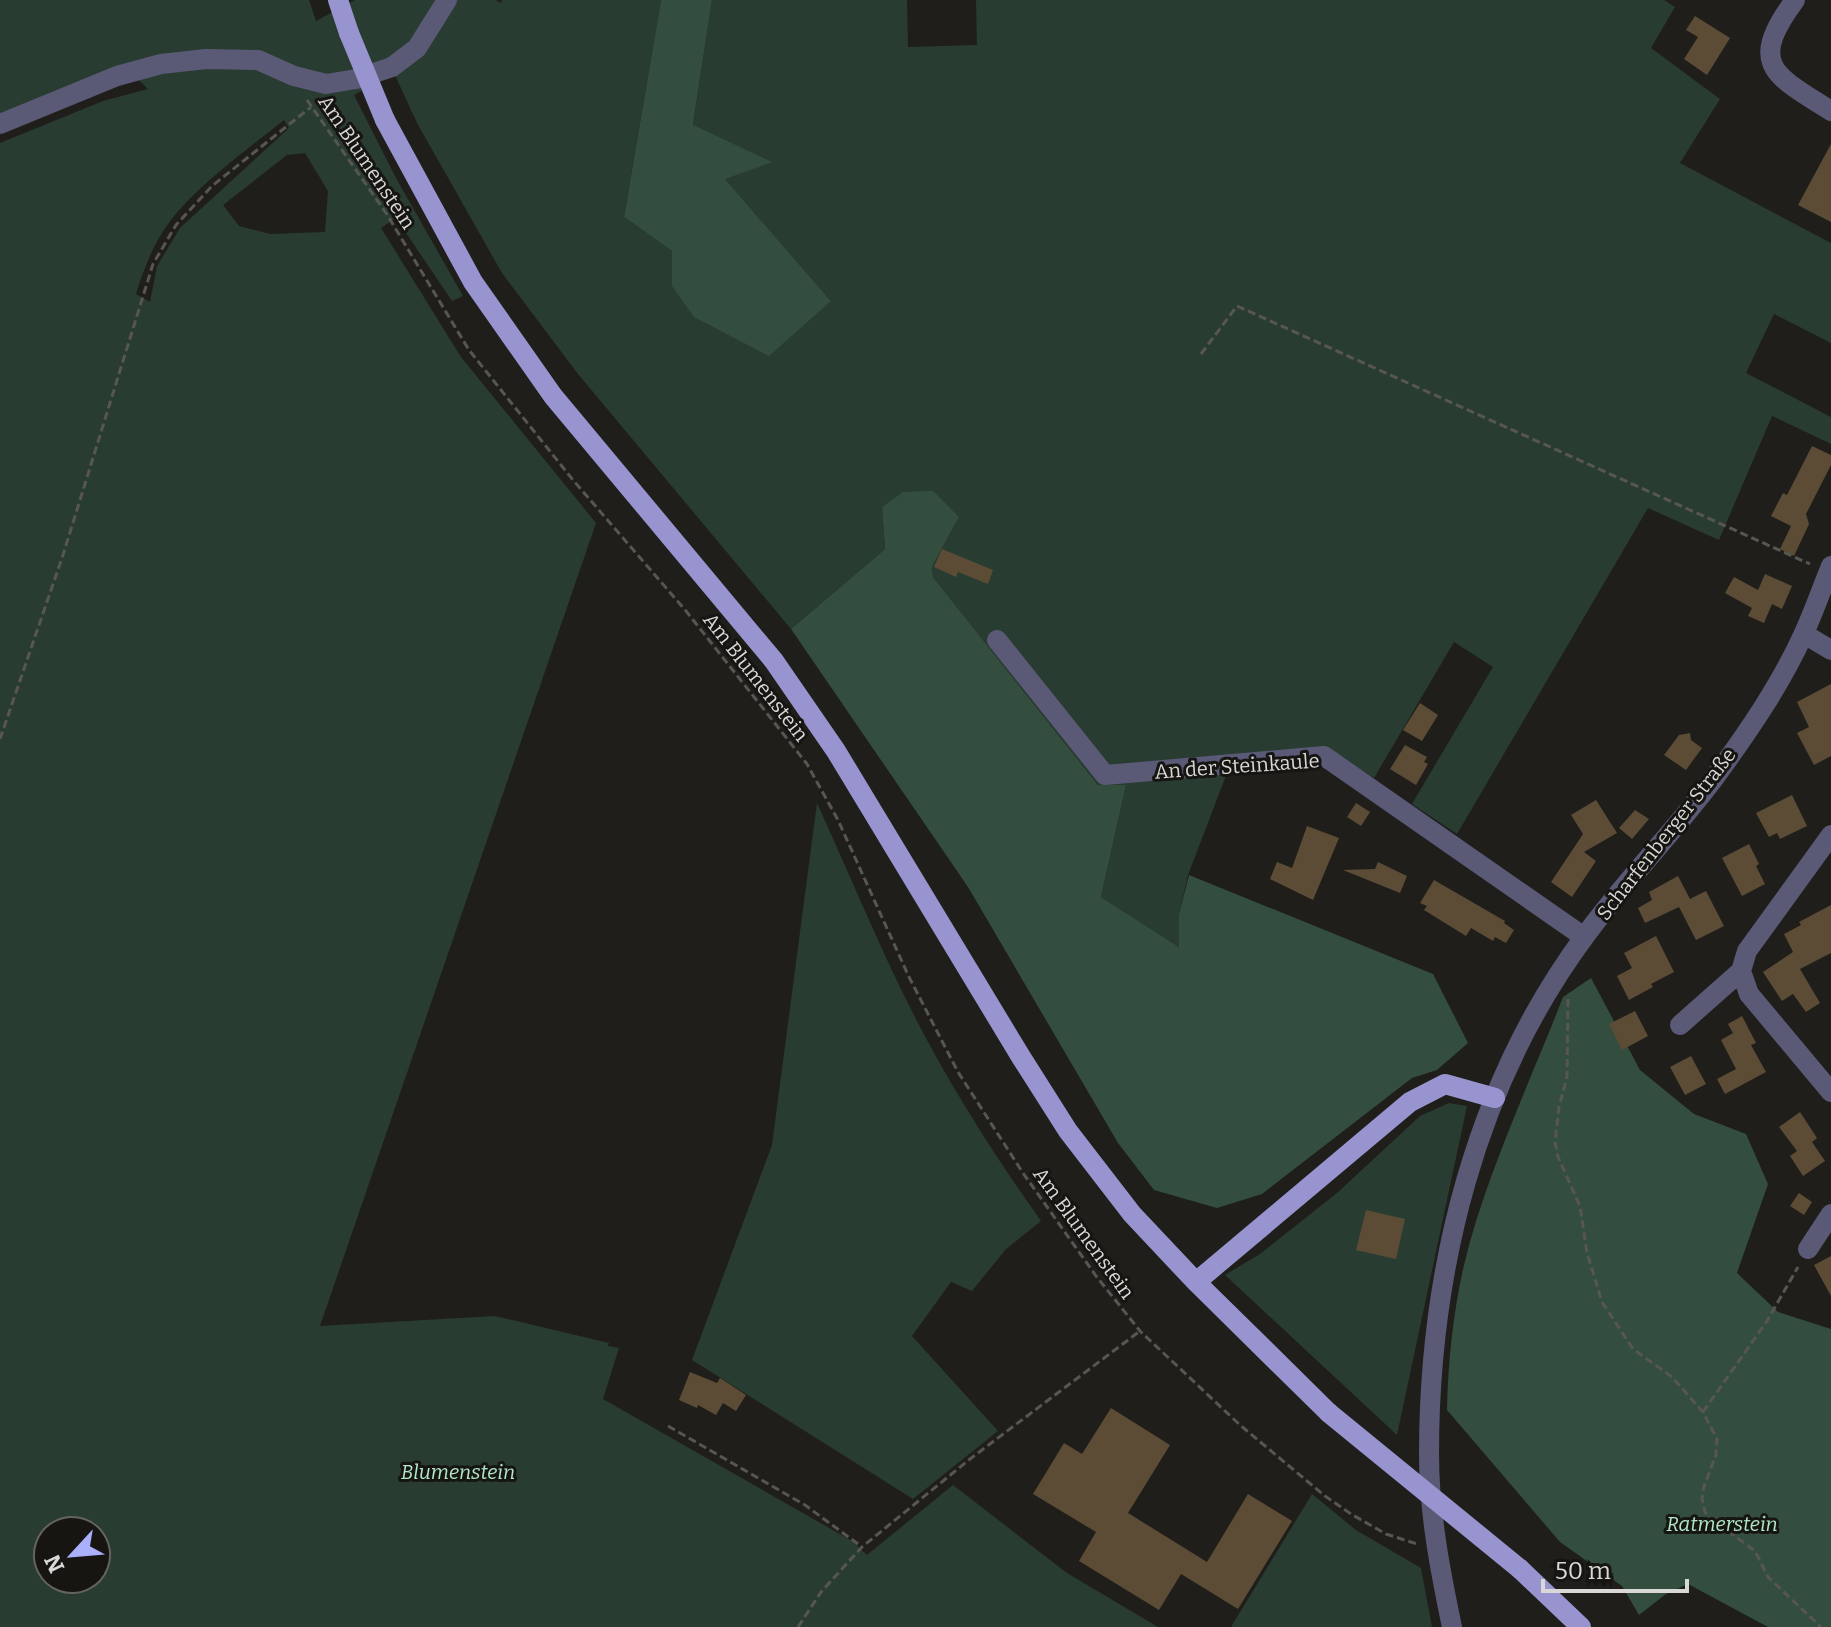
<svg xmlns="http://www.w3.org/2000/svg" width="1831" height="1627" font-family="Bitter,serif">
<rect width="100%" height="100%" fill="#1f1e1b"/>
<path fill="#293c31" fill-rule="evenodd" d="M0,0H309L316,21L355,0H496L501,3L502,0H661L624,217L672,251V286L831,301L724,178L770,162L693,126L712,0H907L908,47L977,45L976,0H1664L1675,7L1651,48L1720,99L1680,163L1831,243V343L1774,314L1746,373L1831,417V444L1772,416L1719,540L1648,508L1457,834L1412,804L1493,667L1454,642L1374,778L1326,747L1227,773L1188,875L1179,914V947L1101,897L1126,785H1098L933,577L932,567L959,517L882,507L885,549L791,629L578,374L502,273L417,123L394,73L354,95L396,178L463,296L452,301L396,218L381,228L461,357L596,523L320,1326L495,1316L609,1343L608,1346L619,1348L603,1399L852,1541L867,1555L953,1485L1067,1573L1158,1627H0V143L103,101L148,89L125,66L0,119ZM284,120L289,128L180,228L157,266L150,302L136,294C144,268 154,242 171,220C198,185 249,148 284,120ZM305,153L328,191L325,232L270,234L239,226L223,205L287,155ZM48,1531H96V1579H48Z
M817,803C844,862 869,922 897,981C937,1065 987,1145 1041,1221L1006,1249L972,1291L951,1282L912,1336L998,1431L913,1499L692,1360L772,1145Z
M1449,1103L1467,1106L1397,1435L1225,1275L1260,1254L1337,1193L1420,1116Z
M1312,1494L1356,1530L1421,1568L1432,1627H1231Z"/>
<path fill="#334d3e" d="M661,0H712L693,125L772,162L725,179L831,301L769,356L694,317L672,286V251L624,217Z
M933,491L959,517L932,567L933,577L1098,785H1126L1101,897L1179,947V914L1189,875L1433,974L1468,1043L1437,1070L1412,1078L1262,1194L1217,1208L1154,1190L1118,1143L968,887L791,629L885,549L882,507L903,492Z
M1591,978L1640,1070L1694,1114L1746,1134L1768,1184L1737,1273L1778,1312L1831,1329V1627H1768L1688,1584L1666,1594L1639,1615L1622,1586L1560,1542L1447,1410C1448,1362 1453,1313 1464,1265C1485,1177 1530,1082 1563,997Z"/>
<path fill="#5c4c35" d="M1695,16L1730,38L1707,75L1684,59L1698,37L1686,30Z
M1831,144V222L1798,205Z
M1812,446L1831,455V465L1806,514L1809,524L1794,556L1780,549L1791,526L1771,516L1783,493L1787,495Z
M942,549L993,570L988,584L958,572L956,577L934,567Z
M1765,574L1792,586L1782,609L1772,604L1764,623L1748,616L1752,608L1725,593L1734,577L1758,590Z
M1831,684V756L1814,765L1797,733L1809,727L1797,702Z
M1420,703L1438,715L1422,741L1403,730Z
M1690,733L1691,740L1702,748L1686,770L1664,755L1679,735Z
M1405,745L1427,757L1424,762L1428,764L1416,785L1390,769Z
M1792,795L1807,826L1780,839L1777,833L1769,837L1756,813Z
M1596,800L1617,833L1584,852L1596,861L1572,897L1551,882L1583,834L1571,815Z
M1356,803L1370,812L1361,826L1347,817Z
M1635,810L1649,819L1632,839L1619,828Z
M1307,826L1339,838L1313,900L1270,879L1277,862L1292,868Z
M1749,844L1759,864L1756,866L1765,884L1742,896L1722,858Z
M1378,862L1407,876L1400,893L1343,870L1375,869Z
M1678,876L1690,899L1706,891L1724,926L1696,940L1679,907L1645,923L1638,908L1652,900L1649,892Z
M1434,880L1505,921L1504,923L1514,930L1506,943L1495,937L1493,941L1471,928L1466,936L1424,910L1427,906L1420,903Z
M1831,905V953L1800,969L1820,1003L1806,1012L1793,994L1782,1001L1763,972L1793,952L1784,934L1801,925L1799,922Z
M1656,936L1674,972L1651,984L1653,987L1629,1000L1617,976L1632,968L1624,953Z
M1635,1011L1648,1036L1622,1050L1609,1024Z
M1742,1016L1756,1043L1751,1045L1766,1072L1725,1094L1717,1079L1736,1069L1721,1040L1733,1033L1728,1024Z
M1691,1056L1706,1084L1685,1095L1670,1067Z
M1800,1112L1817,1138L1812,1142L1825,1161L1803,1176L1790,1156L1797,1151L1779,1127Z
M1799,1193L1812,1202L1804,1215L1790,1206Z
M1366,1210L1405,1219L1396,1259L1356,1250Z
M1831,1256V1296L1814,1265Z
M690,1372L717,1383L720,1378L746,1395L736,1411L723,1403L716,1415L698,1405L697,1408L679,1400Z
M1111,1408L1170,1445L1128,1513L1207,1562L1248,1494L1292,1521L1238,1609L1181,1574L1159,1610L1079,1561L1096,1532L1033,1494L1064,1443L1082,1454Z"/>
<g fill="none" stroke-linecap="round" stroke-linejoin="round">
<path stroke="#575653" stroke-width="3" stroke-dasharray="8 4" stroke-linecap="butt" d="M307,100L386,213L469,350L573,480L686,611L807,764L838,820L909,977L958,1072L1023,1173L1096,1276L1140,1331L1240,1425L1325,1496L1351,1514L1386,1534L1417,1544
M1201,354L1237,306L1810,564
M0,739L63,555L153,264L176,225L212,186L311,107
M1568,999L1567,1077L1559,1107L1555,1142L1558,1157L1580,1206L1587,1253L1602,1302L1633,1349L1672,1377L1703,1412L1717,1439L1716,1455L1704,1486L1702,1499L1705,1512L1714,1524L1724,1528L1755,1551L1768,1577L1821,1627
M1703,1412L1767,1321L1798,1267
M668,1426L805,1505L862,1547
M798,1627L821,1592L862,1547L970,1459L1140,1331"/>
<path stroke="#5a5976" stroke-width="20" d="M1795,0C1747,65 1774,75 1831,111
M0,124L117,76L161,64L206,59L258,60L294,76L326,84L356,79L392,67L417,48L447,0
M1804,634L1831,650
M997,640L1105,775L1324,756L1584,937
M1831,835L1747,951L1741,971L1749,994L1831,1092
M1680,1025L1741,971
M1808,1249L1831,1214
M1452,1627C1440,1570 1429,1512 1429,1454C1429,1271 1475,1084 1585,936C1625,881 1674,832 1715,777C1748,732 1781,684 1804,633C1814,611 1822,588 1831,566"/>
<path stroke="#9794cf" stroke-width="20" d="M338,0L349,33
M385,120L473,282L553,396L774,661L836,751L1021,1057L1068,1131L1132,1214L1196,1282L1329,1413
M1196,1282L1410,1102L1445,1084L1495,1098
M1520,1569L1581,1627"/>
<path stroke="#9794cf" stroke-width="20" d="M349,33L385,120
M1329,1413L1520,1569"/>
</g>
<g text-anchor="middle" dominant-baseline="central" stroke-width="6" stroke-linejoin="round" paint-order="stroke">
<g font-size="20" fill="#d9d8d6" stroke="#161512">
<text transform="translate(367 162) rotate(56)">Am Blumenstein</text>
<text transform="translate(756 677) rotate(52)">Am Blumenstein</text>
<text transform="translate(1237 766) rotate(-4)">An der Steinkaule</text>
<text transform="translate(1666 834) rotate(-52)">Scharfenberger Straße</text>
<text transform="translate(1084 1233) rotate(54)">Am Blumenstein</text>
</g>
<g font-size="20" font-style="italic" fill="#b0e7c8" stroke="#161512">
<text x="458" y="1472">Blumenstein</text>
<text x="1722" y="1524">Ratmerstein</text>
</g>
</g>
<g transform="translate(72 1555) rotate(244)"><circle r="38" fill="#161512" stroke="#646360" stroke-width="2"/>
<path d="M0-6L14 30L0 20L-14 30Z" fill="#aab0fb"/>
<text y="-12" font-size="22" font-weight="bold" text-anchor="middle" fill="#d9d8d6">N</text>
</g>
<path d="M1543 1579v12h144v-12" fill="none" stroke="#d9d8d6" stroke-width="4"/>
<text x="1555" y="1579" font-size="24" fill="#d9d8d6" stroke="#161512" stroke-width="6" paint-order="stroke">50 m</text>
</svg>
